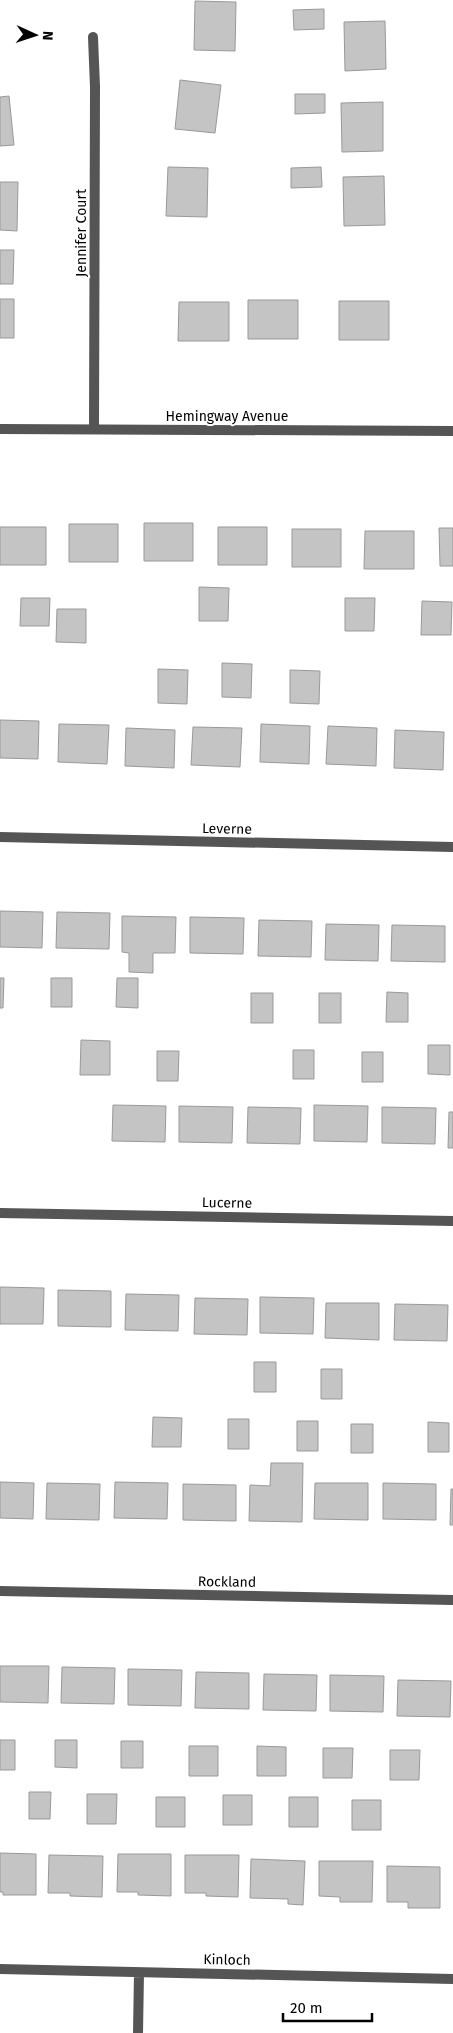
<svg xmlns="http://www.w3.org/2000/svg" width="453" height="2033" font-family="'Fira Sans',sans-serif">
<rect width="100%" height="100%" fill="#fff"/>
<path fill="#c4c4c4" stroke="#999" d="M195,1L236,2L235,51L194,50Z
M324,9V29L294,30L293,10Z
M385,21L386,69L345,71L344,22Z
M180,80L221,85L215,133L175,129Z
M295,94H325V113L295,114Z
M9,96L14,145L0,146V97Z
M383,102V151L342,152L341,103Z
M168,167L208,168L207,217L166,216Z
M321,167L322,187L291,188V168Z
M384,176L385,225L344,226L343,177Z
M0,182H18L17,231L0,230Z
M0,250H14L13,284H0Z
M0,299H14V338H0Z
M248,300H298V339H248Z
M339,301H389V340H339Z
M179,302H229V341H178Z
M144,523H193V561H144Z
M69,524H118V562H69Z
M0,527H46V565H0Z
M218,527H267V565H218Z
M439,528H453V566H440Z
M292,529H341V567H292Z
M365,531H414V569H364Z
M199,587L229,588L228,621H199Z
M21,598H50L49,626H20Z
M345,598H375L374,631H345Z
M422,601L452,602L451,635H421Z
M57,609H86V643L56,642Z
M222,663L252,664L251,698L222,697Z
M158,669L188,670L187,704L158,703Z
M290,670L320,671L319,704L290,703Z
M0,720L39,721L38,759L0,758Z
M59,724L109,725L107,764L58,762Z
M261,724L310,726L309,764L260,762Z
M328,726L377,728L376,766L326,764Z
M193,727L242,728L240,767L191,765Z
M126,728L175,730L174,768L125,766Z
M395,730L444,732L443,770L394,768Z
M0,911L43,912L42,948L0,947Z
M57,912L110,913L109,949L56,948Z
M122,916L176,917L175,953H153V973L129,972V953L122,952Z
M190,917L244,918L243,954L190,953Z
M259,920L312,921L311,957L258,956Z
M326,924L379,925L378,961L325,960Z
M392,925L445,926V962L391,961Z
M0,978H4L3,1008H0Z
M51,978H72V1007H51Z
M117,978H138V1008L116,1007Z
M387,992L408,993V1022H386Z
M251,993H273V1023H251Z
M319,993H341V1023H319Z
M81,1040L110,1041V1075H80Z
M428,1045H450V1075L428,1074Z
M293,1050H314V1079H293Z
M157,1051H179L178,1081H157Z
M362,1052H383V1082H362Z
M113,1105L166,1106L165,1142L112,1141Z
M314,1105L368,1106L367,1142L314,1141Z
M179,1106L233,1107L232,1143L179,1142Z
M248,1107L301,1108L300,1144L247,1143Z
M382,1107L436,1108L435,1144L382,1143Z
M449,1112H453V1148H448Z
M0,1287L44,1288L43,1324H0Z
M58,1290L111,1291V1327L58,1326Z
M126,1294L179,1295L178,1331L125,1330Z
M260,1297L314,1298L313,1334L260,1333Z
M195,1298L248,1299L247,1335L194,1334Z
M326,1303H379V1340L325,1338Z
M395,1304L448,1305L447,1341L394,1340Z
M254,1362H276V1392H254Z
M321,1369H342V1399H321Z
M153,1417L182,1418L181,1447H152Z
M228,1419H249V1449H228Z
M297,1421H318V1451H297Z
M428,1422L449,1423V1452H428Z
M351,1424H373V1453H351Z
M271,1463H303L302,1522L249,1521L250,1485L270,1486Z
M0,1482L34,1483L33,1519L0,1518Z
M115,1482L168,1483L167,1519L114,1518Z
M47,1483L100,1484L99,1520L46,1519Z
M315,1483H368V1520L314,1519Z
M383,1483L436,1484V1520L383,1519Z
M183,1484L236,1485V1521L183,1520Z
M451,1489H453V1525H450Z
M0,1666H49L48,1703L0,1702Z
M62,1667L115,1668L114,1704L61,1703Z
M128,1669L182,1670L181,1706L128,1705Z
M196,1672L249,1673V1709L195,1708Z
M264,1674L317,1675L316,1711L263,1710Z
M330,1675L384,1676L383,1712L330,1711Z
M398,1680L451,1681L450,1717L397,1716Z
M0,1740H15V1770H0Z
M55,1740H77V1768L55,1767Z
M121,1741H143V1768H121Z
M189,1746H218V1776H189Z
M257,1746L286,1747V1776H257Z
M323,1748H353L352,1778H323Z
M390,1750H420L419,1780H390Z
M29,1792H51L50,1819H29Z
M87,1794H117L116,1824H87Z
M223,1795H252V1825H223Z
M156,1797H185V1827H156Z
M289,1797H318V1827H289Z
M352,1800H381V1830H352Z
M0,1853L36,1854V1895H3V1892H0Z
M118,1854H171V1896L138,1895V1892H117Z
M49,1855L103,1856L102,1897L70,1896V1893H48Z
M185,1855H239L238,1897L206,1896V1893H185Z
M251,1859L305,1861L303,1905L288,1904V1899L250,1898Z
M319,1861H373L372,1902H340V1897L319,1896Z
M387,1866L440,1867V1908H408V1902H387Z"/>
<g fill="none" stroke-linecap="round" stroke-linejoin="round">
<path stroke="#555" stroke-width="10" d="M93,37L95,87L94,429
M0,429L453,431
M0,837L453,847
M0,1213L453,1221
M0,1591L453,1600
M0,1969L453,1979
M138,2033L139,1973"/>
</g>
<g text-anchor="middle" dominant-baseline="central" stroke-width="4" stroke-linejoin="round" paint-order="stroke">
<g font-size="14" fill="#000" stroke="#fff">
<text transform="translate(81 233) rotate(-90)">Jennifer Court</text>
<text x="227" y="416">Hemingway Avenue</text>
<text transform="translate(227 829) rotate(1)">Leverne</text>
<text transform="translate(227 1203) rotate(1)">Lucerne</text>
<text transform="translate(227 1582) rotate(1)">Rockland</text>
<text transform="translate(227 1960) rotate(1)">Kinloch</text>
</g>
</g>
<g transform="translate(35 35) rotate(93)" stroke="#ffffff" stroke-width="4" paint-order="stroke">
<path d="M0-4L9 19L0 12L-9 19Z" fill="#000000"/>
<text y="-8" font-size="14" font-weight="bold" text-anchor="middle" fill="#000000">N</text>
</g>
<path d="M283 2013v8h89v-8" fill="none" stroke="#000000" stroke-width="2.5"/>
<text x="290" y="2013" font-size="15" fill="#000000" stroke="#ffffff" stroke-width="4" paint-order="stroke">20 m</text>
</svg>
